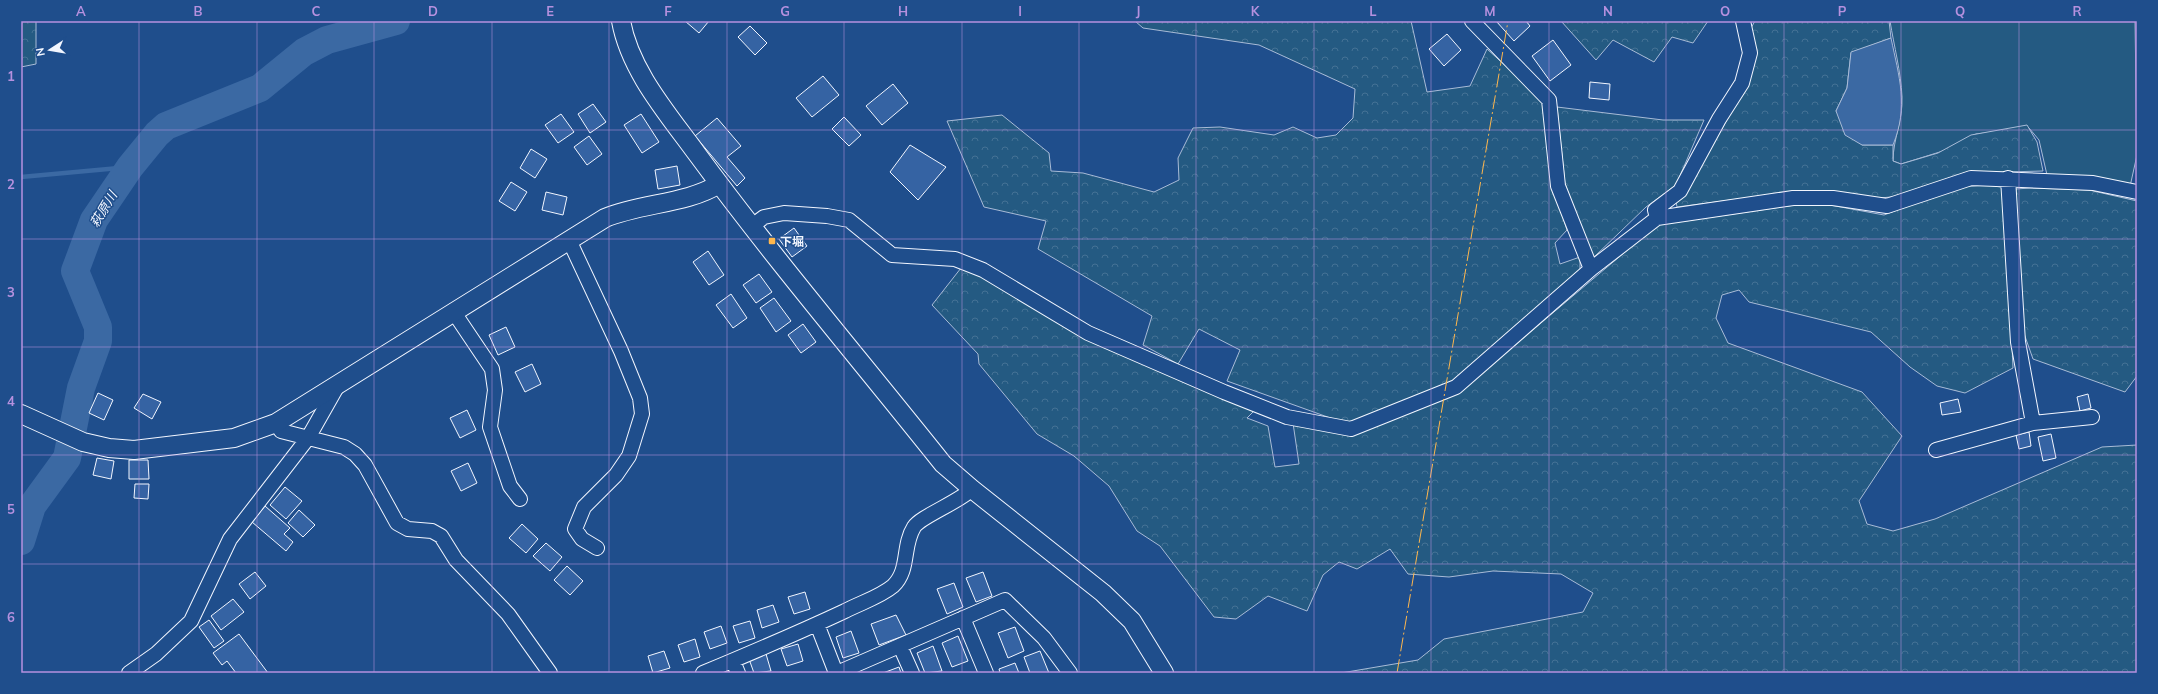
<svg xmlns="http://www.w3.org/2000/svg" width="2158" height="694" font-family="Mulish,'Noto Sans JP',sans-serif">
<defs>
<pattern id="forest-crowns" width="20" height="18" patternUnits="userSpaceOnUse"><rect width="20" height="18" fill="#245a82"/><path d="M2 6a3 3 0 1 1 6 0M12 15a3 3 0 1 1 6 0" fill="none" stroke="#447295"/></pattern>
</defs>
<rect width="100%" height="100%" fill="#1f4e8c"/>
<path fill="#245a82" stroke="#a8bbd7" d="M1890,21H2135L2137,155L2129,191L2047,175L2039,140L2029,128L1976,134L1943,151L1901,164L1893,161C1893,139 1903,120 1902,97C1901,72 1894,46 1890,21Z"/>
<path fill="url(#forest-crowns)" stroke="#a8bbd7" d="M21,21H36V64L21,67Z
M1135,21H1411L1427,92L1470,86L1487,49L1545,101L1554,189L1567,230L1555,243L1560,264L1580,257V277L1453,383L1350,425L1227,381L1240,350L1199,329L1178,364L1143,345L1152,316L1038,249L1046,221L984,207L947,121L1002,115L1049,153L1051,171L1083,173L1154,192L1179,180L1178,158L1193,128L1220,127L1274,135L1293,127L1317,138L1336,135L1353,118L1355,89L1259,45L1143,28Z
M1561,21H1708L1693,43L1672,37L1654,62L1613,40L1596,60Z
M1755,21H1889L1891,38L1851,53L1847,88L1836,111L1862,145H1893V161L1901,164L1938,153L1971,135L2027,125L2037,142L2043,171L1968,173L1901,196L1880,198L1784,193L1677,207L1676,201L1691,184L1747,84L1751,28Z
M1557,107L1663,120H1704L1676,185L1646,207L1593,258L1565,184Z
M1988,185L2001,187L2006,207L2013,368L1965,393L1937,386L1910,367L1871,332L1749,302L1739,290L1722,295L1716,318L1728,343L1862,392L1902,436L1859,501L1867,524L1893,531L1935,519L2102,447L2137,445V673H1341L1418,660L1444,639L1583,612L1593,593L1561,574L1493,571L1449,577L1408,574L1390,549L1357,569L1339,562L1323,575L1307,611L1268,596L1236,619L1214,617L1160,546L1137,531L1109,486L1074,456L1037,434L979,364L978,354L932,305L961,268L986,278L1073,332L1254,411L1247,418L1268,426L1275,467L1299,464L1293,423L1350,435L1459,392L1657,225L1802,204L1830,205L1884,215L1958,187Z
M2030,188L2089,190L2137,201V376L2125,392L2033,359L2021,325L2014,210L2016,189Z"/>
<path fill="#3b69a3" stroke="#a8bbd7" d="M1891,38C1899,77 1909,106 1893,145H1862L1845,135L1836,111L1847,88L1851,52Z"/>
<g fill="none" stroke-linecap="round" stroke-linejoin="round">
<path stroke="#3b69a3" stroke-width="4.5" d="M21,177L130,167"/>
<path stroke="#3b69a3" stroke-width="28" d="M21,541L32,506L67,458L81,388L98,341V327L75,271L94,220L130,167L157,134L166,126L260,88L304,52L327,40L396,21"/>
</g>
<path fill="#3563a3" stroke="#f2f6ff" d="M685,21H709L699,33Z
M1496,21H1526L1530,26L1514,41Z
M750,26L767,43L755,55L738,37Z
M1447,34L1461,50L1444,66L1429,49Z
M1553,40L1571,65L1550,81L1532,56Z
M823,76L839,95L812,117L796,98Z
M1590,82L1610,84L1609,100L1589,98Z
M893,84L908,103L882,125L866,106Z
M593,104L606,122L590,133L578,114Z
M561,114L574,132L558,143L545,125Z
M641,114L659,142L642,153L624,125Z
M844,117L861,135L849,146L832,129Z
M717,118L741,146L727,157L745,178L737,186L695,136Z
M589,136L602,154L587,165L574,147Z
M910,145L946,167L918,200L890,172Z
M531,149L547,159L535,178L520,168Z
M677,166L680,185L658,189L655,170Z
M511,182L527,192L515,211L499,201Z
M546,192L567,197L563,215L542,210Z
M794,228L807,246L792,257L779,239Z
M708,251L724,275L709,285L693,262Z
M759,274L772,292L756,303L743,285Z
M731,294L747,318L733,328L716,305Z
M774,298L791,321L776,332L760,308Z
M803,324L816,342L801,353L788,335Z
M506,327L515,347L498,355L489,335Z
M532,364L541,384L525,392L515,372Z
M98,393L113,400L104,420L89,413Z
M143,394L161,402L152,419L134,408Z
M2088,394L2091,408L2080,411L2077,397Z
M1958,399L1961,412L1942,415L1940,403Z
M467,410L476,430L460,438L450,418Z
M2029,432L2031,446L2019,449L2016,435Z
M2051,434L2056,458L2043,461L2038,437Z
M97,458L114,461L111,479L93,475Z
M129,460H148L149,479H129Z
M468,463L477,483L461,491L451,471Z
M135,484H149L148,499L134,498Z
M285,487L302,501L286,519L270,505Z
M265,506L290,528L284,534L293,542L286,551L252,522Z
M299,510L315,525L303,537L288,523Z
M522,524L538,539L526,553L509,538Z
M546,543L562,557L550,571L533,556Z
M567,566L583,581L570,595L554,580Z
M255,572L266,586L250,599L239,584Z
M983,572L992,596L976,602L966,578Z
M954,583L963,607L947,614L937,589Z
M805,592L810,609L794,614L788,597Z
M233,599L244,612L221,630L211,616Z
M773,605L779,622L762,628L757,610Z
M896,615L906,635L879,645L871,624Z
M209,620L224,641L214,648L199,627Z
M750,621L755,638L739,643L733,626Z
M721,626L727,643L710,649L704,632Z
M1015,627L1024,651L1008,658L998,633Z
M851,631L859,653L843,658L836,637Z
M239,634L268,673H236L227,661L222,665L213,653Z
M958,636L968,661L952,667L942,643Z
M695,639L700,657L684,662L678,645Z
M798,644L803,661L787,666L781,649Z
M933,646L942,671L925,673L917,653Z
M664,651L670,668L653,673L648,656Z
M1040,651L1049,673H1030L1024,657Z
M766,654L771,671L754,673L749,659Z
M1015,663L1019,673H1000L999,669Z
M899,667L901,673H883Z"/>
<g fill="none" stroke-linecap="round" stroke-linejoin="round">
<defs>
<path id="minor" d="M1472,21L1549,100L1558,186L1591,269
M2008,178L2018,342L2033,423
M1657,218L1655,210L1680,191L1719,119L1742,83L1750,53L1743,21
M752,226L764,217L784,213L827,216L849,220L892,255L955,259L983,270L1088,333L1224,392L1287,417L1351,429L1456,387L1591,269L1657,218L1793,198H1833L1887,206L1971,178L2093,183L2137,192
M569,240L621,351L640,398L642,414L629,456L616,475L584,507L575,529L582,539L597,548
M453,311L492,369L495,390L490,427L510,486L520,499
M276,423L281,431L344,447L355,454L365,465L397,523L408,529L432,531L441,536L456,560L508,614L550,673
M1936,450L2033,423L2092,417
M963,618L986,673
M817,624L836,673
M900,646L912,673
M733,661L738,673
M129,673L156,654L191,621L230,539L308,438L338,385
M703,673C751,653 798,633 845,611C860,603 880,597 893,586C910,570 902,546 914,527C920,517 959,502 972,489
M837,673L1005,600L1044,638L1070,673"/>
<path id="tertiary" d="M621,21C630,71 668,114 697,154C775,260 861,361 943,464L972,489L1103,593L1132,621L1164,673
M21,414L83,442L109,448L134,450L234,438L276,423L605,218C641,203 687,204 719,184"/>
</defs>
<use href="#minor" stroke="#f2f6ff" stroke-width="16"/>
<use href="#tertiary" stroke="#f2f6ff" stroke-width="20"/>
<use href="#minor" stroke="#1f4e8c" stroke-width="14"/>
<use href="#tertiary" stroke="#1f4e8c" stroke-width="18"/>
<path stroke="#ffb74d" stroke-width="1" stroke-dasharray="14 3 2 3" stroke-linecap="butt" d="M1397,673L1508,21"/>
</g>
<path fill="none" stroke="#b691df" stroke-width="1" stroke-opacity="0.55" d="M139,21V673M257,21V673M374,21V673M492,21V673M609,21V673M727,21V673M844,21V673M962,21V673M1079,21V673M1196,21V673M1314,21V673M1431,21V673M1549,21V673M1666,21V673M1784,21V673M1901,21V673M2019,21V673M21,130H2137M21,239H2137M21,347H2137M21,455H2137M21,564H2137"/>
<rect fill="#ffb74d" stroke="#1f4e8c" stroke-width="1.5" x="768" y="237" width="8" height="8" rx="2"/>
<g text-anchor="middle" dominant-baseline="central" stroke-width="3" stroke-linejoin="round" paint-order="stroke">
<g font-size="12" font-weight="bold" fill="#f2f6ff" stroke="#1f4e8c" text-anchor="start">
<text x="780" y="241">下堀</text>
</g>
<g font-size="13" font-style="italic" fill="#f2f6ff" stroke="#1f4e8c">
<text transform="translate(103 209) rotate(-59)">萩原川</text>
</g>
</g>
<rect width="2158" height="694" fill="none" stroke="#1f4e8c" stroke-width="44"/>
<g transform="translate(50 50) rotate(258)" stroke="#1f4e8c" stroke-width="3" paint-order="stroke">
<path d="M0-3L7 15L0 10L-7 15Z" fill="#f2f6ff"/>
<text y="-6" font-size="11" font-weight="bold" text-anchor="middle" fill="#f2f6ff">N</text>
</g>
<rect x="22" y="22" width="2114" height="650" fill="none" stroke="#b691df" stroke-width="1.5"/>
<g font-size="13" text-anchor="middle" font-weight="bold" fill="#b691df">
<text x="81" y="16">A</text>
<text x="198" y="16">B</text>
<text x="316" y="16">C</text>
<text x="433" y="16">D</text>
<text x="550" y="16">E</text>
<text x="668" y="16">F</text>
<text x="785" y="16">G</text>
<text x="903" y="16">H</text>
<text x="1020" y="16">I</text>
<text x="1138" y="16">J</text>
<text x="1255" y="16">K</text>
<text x="1373" y="16">L</text>
<text x="1490" y="16">M</text>
<text x="1608" y="16">N</text>
<text x="1725" y="16">O</text>
<text x="1842" y="16">P</text>
<text x="1960" y="16">Q</text>
<text x="2077" y="16">R</text>
<text x="11" y="81">1</text>
<text x="11" y="189">2</text>
<text x="11" y="297">3</text>
<text x="11" y="406">4</text>
<text x="11" y="514">5</text>
<text x="11" y="622">6</text>
</g>
</svg>
